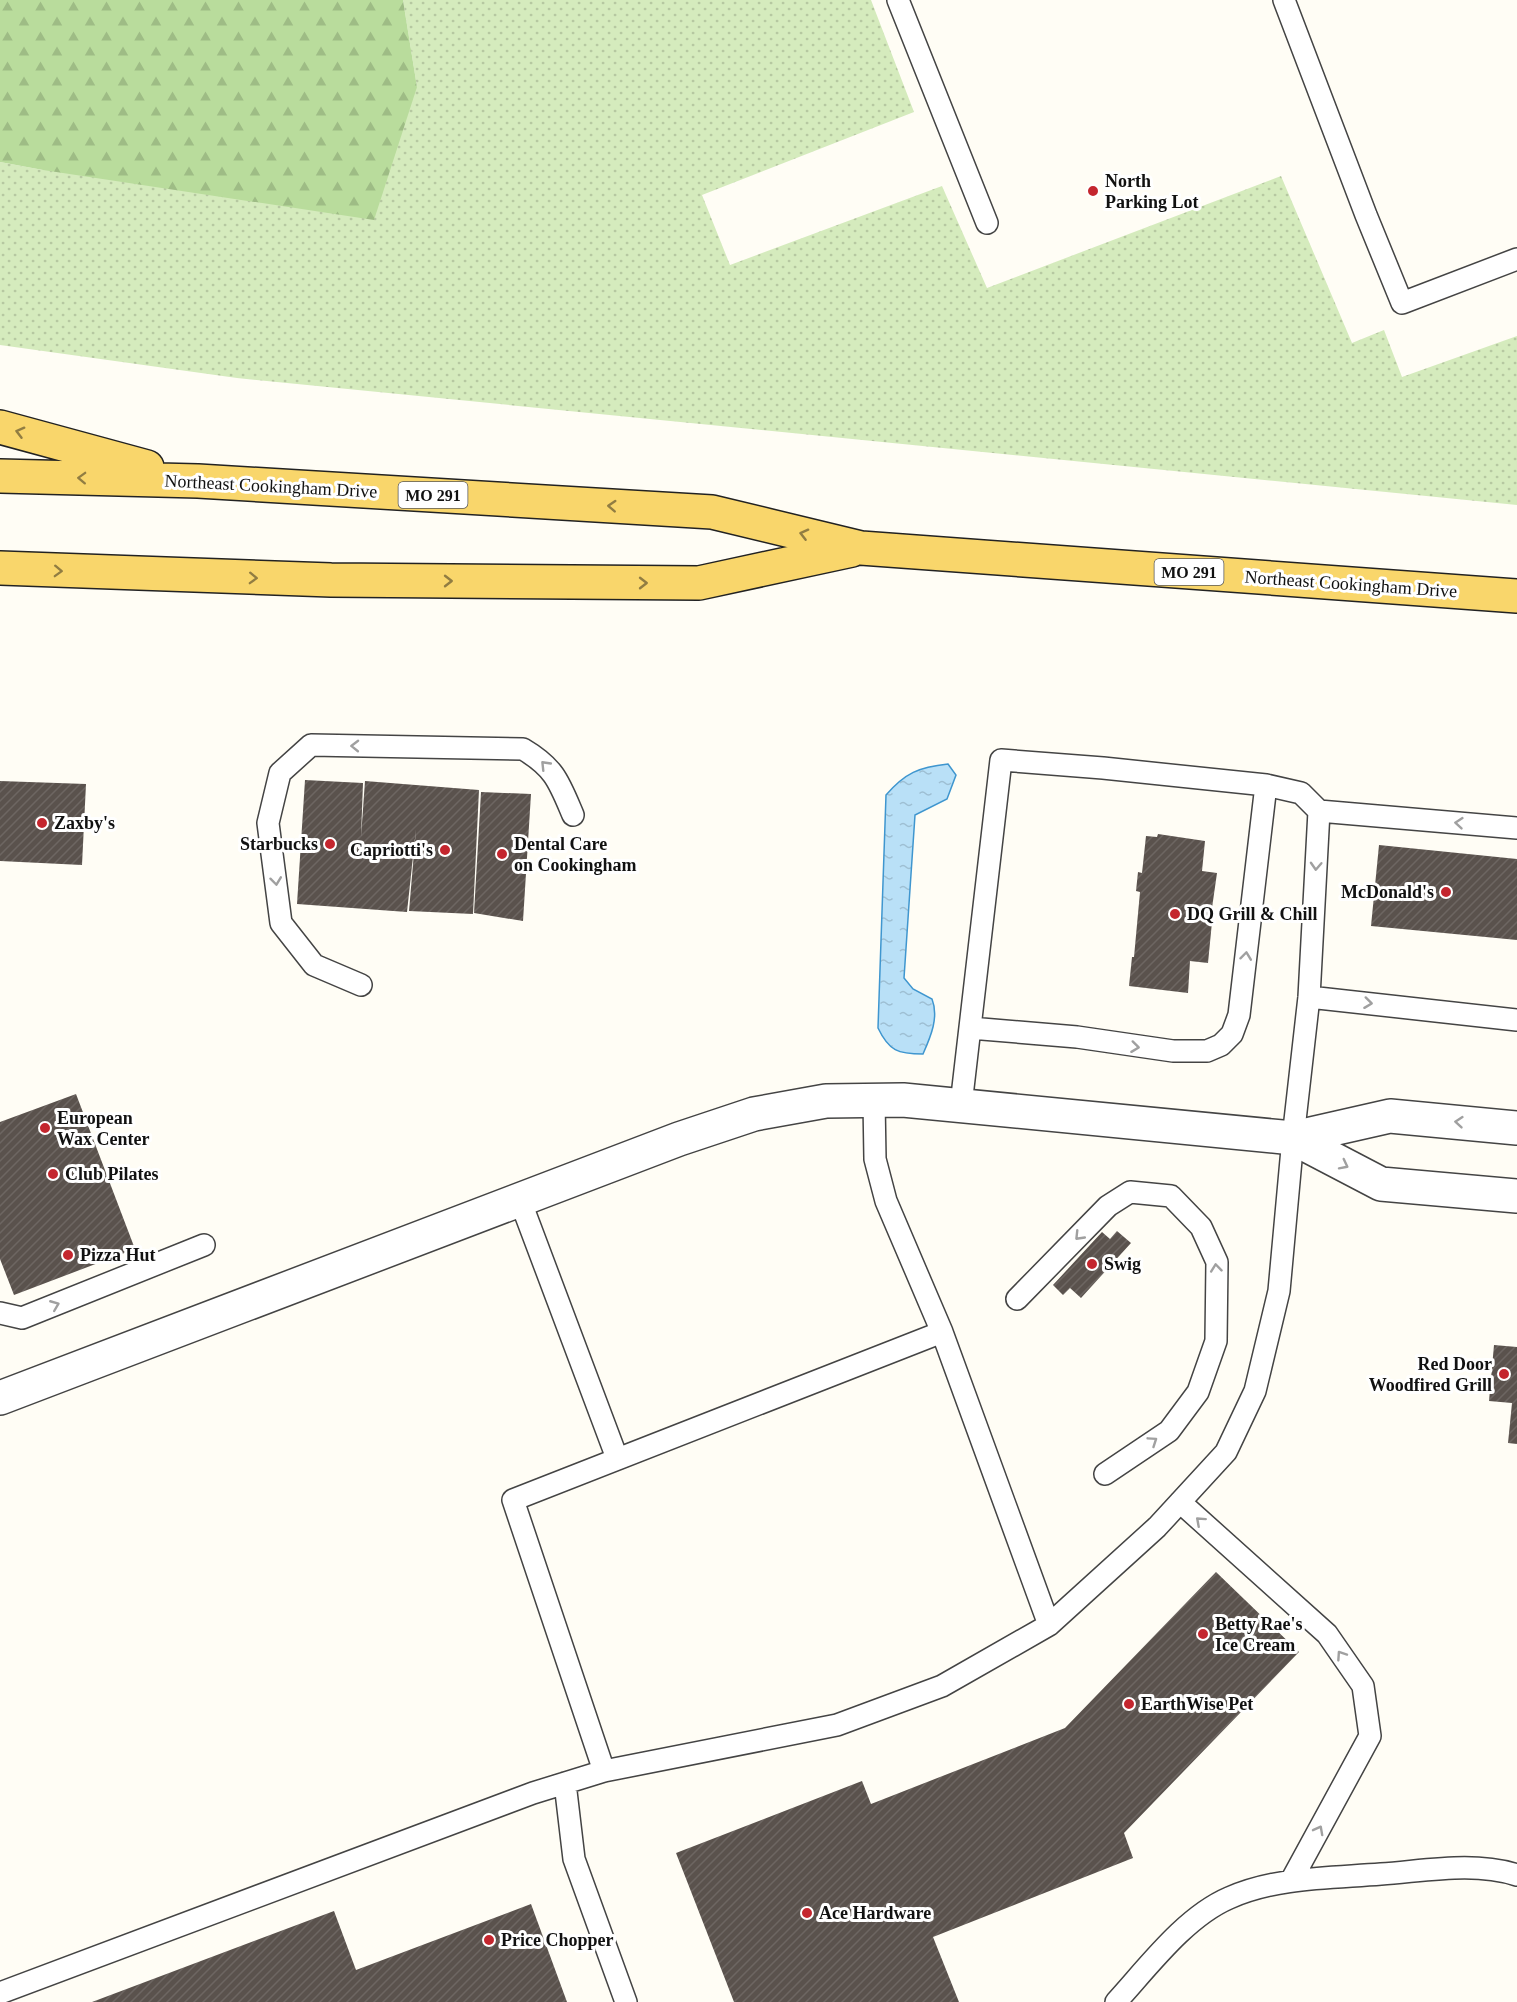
<svg xmlns="http://www.w3.org/2000/svg" width="1517" height="2002" font-family="Georgia,serif">
<defs>
<pattern id="grass-dots" width="8" height="8" patternUnits="userSpaceOnUse" patternTransform="scale(1.5)"><rect width="8" height="8" fill="#d5ebbd"/><path d="M2 2h.1M6 6h.1" fill="none" stroke="#b6c8a1" stroke-width="1.8" stroke-linecap="round"/></pattern>
<pattern id="forest-firs" width="22" height="20" patternUnits="userSpaceOnUse" patternTransform="scale(1.5)"><rect width="22" height="20" fill="#b9dc9c"/><path d="M5 1l3.5 6h-7zM16 11l3.5 6h-7z" fill="#9ebc85"/></pattern>
<pattern id="water-ripples" width="26" height="14" patternUnits="userSpaceOnUse" patternTransform="scale(1.5)"><rect width="26" height="14" fill="#b9e0f7"/><path d="M2 4q2-2 4 0t4 0M15 11q2-2 4 0t4 0" fill="none" stroke="#9ebfd3"/></pattern>
<pattern id="building-hatch" width="6" height="6" patternUnits="userSpaceOnUse" patternTransform="scale(1.5)"><rect width="6" height="6" fill="#5a524d"/><path d="M-1 1l2-2M0 6l6-6M5 7l2-2" fill="none" stroke="#6d6662"/></pattern>
</defs>
<rect width="100%" height="100%" fill="#fffdf5"/>
<path fill="url(#grass-dots)" d="M403,0H871L914,112L702,195L730,265L942,186L987,288L1281,176L1352,343L1384,330L1402,377L1517,336V505L237,378L0,345V162L43,170L417,87Z"/>
<path fill="url(#forest-firs)" d="M0,0H403L417,87L374,220L43,170L0,162Z"/>
<path fill="url(#water-ripples)" stroke="#3f96cf" stroke-width="1.5" d="M948,764L956,775L947,799L915,815L904,978L913,989L932,999C939,1017 931,1036 923,1054C898,1054 889,1051 878,1028L886,795C905,773 919,767 948,764Z"/>
<path fill="url(#building-hatch)" d="M305,780L363,783L361,837L365,781L479,790L473,914L409,911L416,829L407,912L297,904Z
M0,781L86,784L82,865L0,861Z
M481,792L531,794L523,921L474,913Z
M1158,834L1205,841L1202,871L1217,873L1210,922H1212L1208,963L1190,961L1188,993L1129,986L1132,957H1134L1140,892L1136,891L1138,872L1142,873L1146,836L1157,837Z
M1379,845L1517,859V940L1371,926Z
M76,1094L135,1249L14,1295L0,1259V1122Z
M1117,1231L1131,1243L1081,1298L1070,1288L1063,1295L1053,1285L1102,1232L1110,1239Z
M1494,1345L1517,1347V1444L1508,1443L1512,1403L1489,1401Z
M1216,1572L1299,1652L1124,1833L1133,1858L933,1937L959,2002H734L676,1853L862,1781L871,1804L1065,1728Z
M531,1904L567,2002H92L334,1911L356,1970Z"/>
<g fill="none" stroke-linecap="round" stroke-linejoin="round">
<defs>
<path id="lane" d="M898,0L987,223
M1284,0L1366,215L1402,303L1517,259
M361,985L314,965L281,923L268,823L280,773L311,745L523,749C555,768 559,782 573,815
M1309,997L1517,1020
M970,1028L1077,1037L1173,1051H1207L1221,1045L1232,1034L1239,1015L1266,785
M874,1101L875,1159L886,1201L942,1332
M961,1105L1001,760L1103,768L1266,785L1301,793L1319,811
M520,1200L617,1458
M1017,1299L1108,1206L1130,1192L1171,1196L1201,1227L1217,1262L1216,1341L1198,1392L1169,1431L1105,1474
M0,1313L22,1318L204,1245
M1180,1502L1327,1634L1363,1686L1370,1736L1291,1881
M604,1771L513,1500L942,1332L1049,1625
M565,1783L574,1859L626,2002
M0,1993L533,1793L604,1771L837,1725L942,1686L1049,1625L1157,1527L1226,1452L1255,1391L1279,1291L1293,1138L1309,997L1319,811L1517,828
M1116,2002C1148,1967 1185,1917 1229,1898C1276,1877 1331,1878 1381,1874C1425,1871 1474,1861 1517,1875"/>
<path id="street" d="M1293,1138L1381,1184L1517,1196
M0,1398L679,1139L754,1114L826,1101L903,1100L1293,1138L1390,1116L1517,1128"/>
<path id="primary" d="M0,427L147,467
M0,476L198,481L712,512L861,548L1517,596
M0,568L331,580L699,583L852,550"/>
</defs>
<use href="#lane" stroke="#444" stroke-width="24"/>
<use href="#street" stroke="#444" stroke-width="36"/>
<use href="#primary" stroke="#222" stroke-width="36"/>
<use href="#lane" stroke="#fff" stroke-width="21"/>
<use href="#street" stroke="#fff" stroke-width="33"/>
<use href="#primary" stroke="#f9d66b" stroke-width="33"/>
</g>
<defs><path id="oneway-chevron" d="M-2-3.5L2.5 0L-2 3.5" fill="none" stroke-width="1.6" stroke-linecap="round" stroke-linejoin="round" transform="scale(1.5)"/></defs>
<g stroke="#917d42">
<use href="#oneway-chevron" transform="translate(20 432) rotate(-165)"/>
<use href="#oneway-chevron" transform="translate(82 478) rotate(-178)"/>
<use href="#oneway-chevron" transform="translate(612 506) rotate(-177)"/>
<use href="#oneway-chevron" transform="translate(804 534) rotate(-166)"/>
<use href="#oneway-chevron" transform="translate(58 571) rotate(2)"/>
<use href="#oneway-chevron" transform="translate(253 578) rotate(2)"/>
<use href="#oneway-chevron" transform="translate(448 581)"/>
<use href="#oneway-chevron" transform="translate(643 583)"/>
</g>
<g stroke="#a0a0a0">
<use href="#oneway-chevron" transform="translate(355 746) rotate(-179)"/>
<use href="#oneway-chevron" transform="translate(545 765) rotate(-134)"/>
<use href="#oneway-chevron" transform="translate(1459 823) rotate(-175)"/>
<use href="#oneway-chevron" transform="translate(1316 866) rotate(93)"/>
<use href="#oneway-chevron" transform="translate(276 881) rotate(83)"/>
<use href="#oneway-chevron" transform="translate(1246 956) rotate(-83)"/>
<use href="#oneway-chevron" transform="translate(1368 1003) rotate(7)"/>
<use href="#oneway-chevron" transform="translate(1135 1047) rotate(7)"/>
<use href="#oneway-chevron" transform="translate(1459 1122) rotate(-175)"/>
<use href="#oneway-chevron" transform="translate(1344 1165) rotate(27)"/>
<use href="#oneway-chevron" transform="translate(1079 1236) rotate(134)"/>
<use href="#oneway-chevron" transform="translate(1216 1268) rotate(-96)"/>
<use href="#oneway-chevron" transform="translate(55 1305) rotate(-22)"/>
<use href="#oneway-chevron" transform="translate(1153 1441) rotate(-34)"/>
<use href="#oneway-chevron" transform="translate(1200 1521) rotate(-138)"/>
<use href="#oneway-chevron" transform="translate(1341 1655) rotate(-124)"/>
<use href="#oneway-chevron" transform="translate(1319 1830) rotate(-62)"/>
</g>
<g fill="#c4262e" stroke="#fff" stroke-width="2">
<circle cx="1093" cy="191" r="6"/>
<circle cx="42" cy="823" r="6"/>
<circle cx="330" cy="844" r="6"/>
<circle cx="445" cy="850" r="6"/>
<circle cx="502" cy="854" r="6"/>
<circle cx="1446" cy="892" r="6"/>
<circle cx="1175" cy="914" r="6"/>
<circle cx="45" cy="1128" r="6"/>
<circle cx="53" cy="1174" r="6"/>
<circle cx="68" cy="1255" r="6"/>
<circle cx="1092" cy="1264" r="6"/>
<circle cx="1504" cy="1374" r="6"/>
<circle cx="1203" cy="1634" r="6"/>
<circle cx="1129" cy="1704" r="6"/>
<circle cx="807" cy="1913" r="6"/>
<circle cx="489" cy="1940" r="6"/>
</g>
<g text-anchor="middle" dominant-baseline="central" stroke-width="6" stroke-linejoin="round" paint-order="stroke">
<g fill="#fff" stroke="#585858" stroke-width="1.5">
<rect x="398.5" y="482" width="69" height="26" rx="4.5"/>
<rect x="1154.5" y="559" width="69" height="26" rx="4.5"/>
</g>
<g font-size="16" font-weight="bold" fill="#111">
<text x="433" y="495">MO 291</text>
<text x="1189" y="572">MO 291</text>
</g>
<g font-size="18" font-weight="bold" fill="#111" stroke="#fff" text-anchor="start">
<text x="1105" y="181">North<tspan x="1105" dy="21">Parking Lot</tspan></text>
<text x="54" y="823">Zaxby's</text>
<text x="318" y="844" text-anchor="end">Starbucks</text>
<text x="514" y="844">Dental Care<tspan x="514" dy="21">on Cookingham</tspan></text>
<text x="433" y="850" text-anchor="end">Capriotti's</text>
<text x="1434" y="892" text-anchor="end">McDonald's</text>
<text x="1187" y="914">DQ Grill &amp; Chill</text>
<text x="57" y="1118">European<tspan x="57" dy="21">Wax Center</tspan></text>
<text x="65" y="1174">Club Pilates</text>
<text x="80" y="1255">Pizza Hut</text>
<text x="1104" y="1264">Swig</text>
<text x="1492" y="1364" text-anchor="end">Red Door<tspan x="1492" dy="21">Woodfired Grill</tspan></text>
<text x="1215" y="1624">Betty Rae's<tspan x="1215" dy="21">Ice Cream</tspan></text>
<text x="1141" y="1704">EarthWise Pet</text>
<text x="819" y="1913">Ace Hardware</text>
<text x="501" y="1940">Price Chopper</text>
</g>
<g font-size="18" fill="#111" stroke="#fff">
<text transform="translate(271 486) rotate(3)">Northeast Cookingham Drive</text>
<text transform="translate(1351 584) rotate(4)">Northeast Cookingham Drive</text>
</g>
</g>
</svg>
